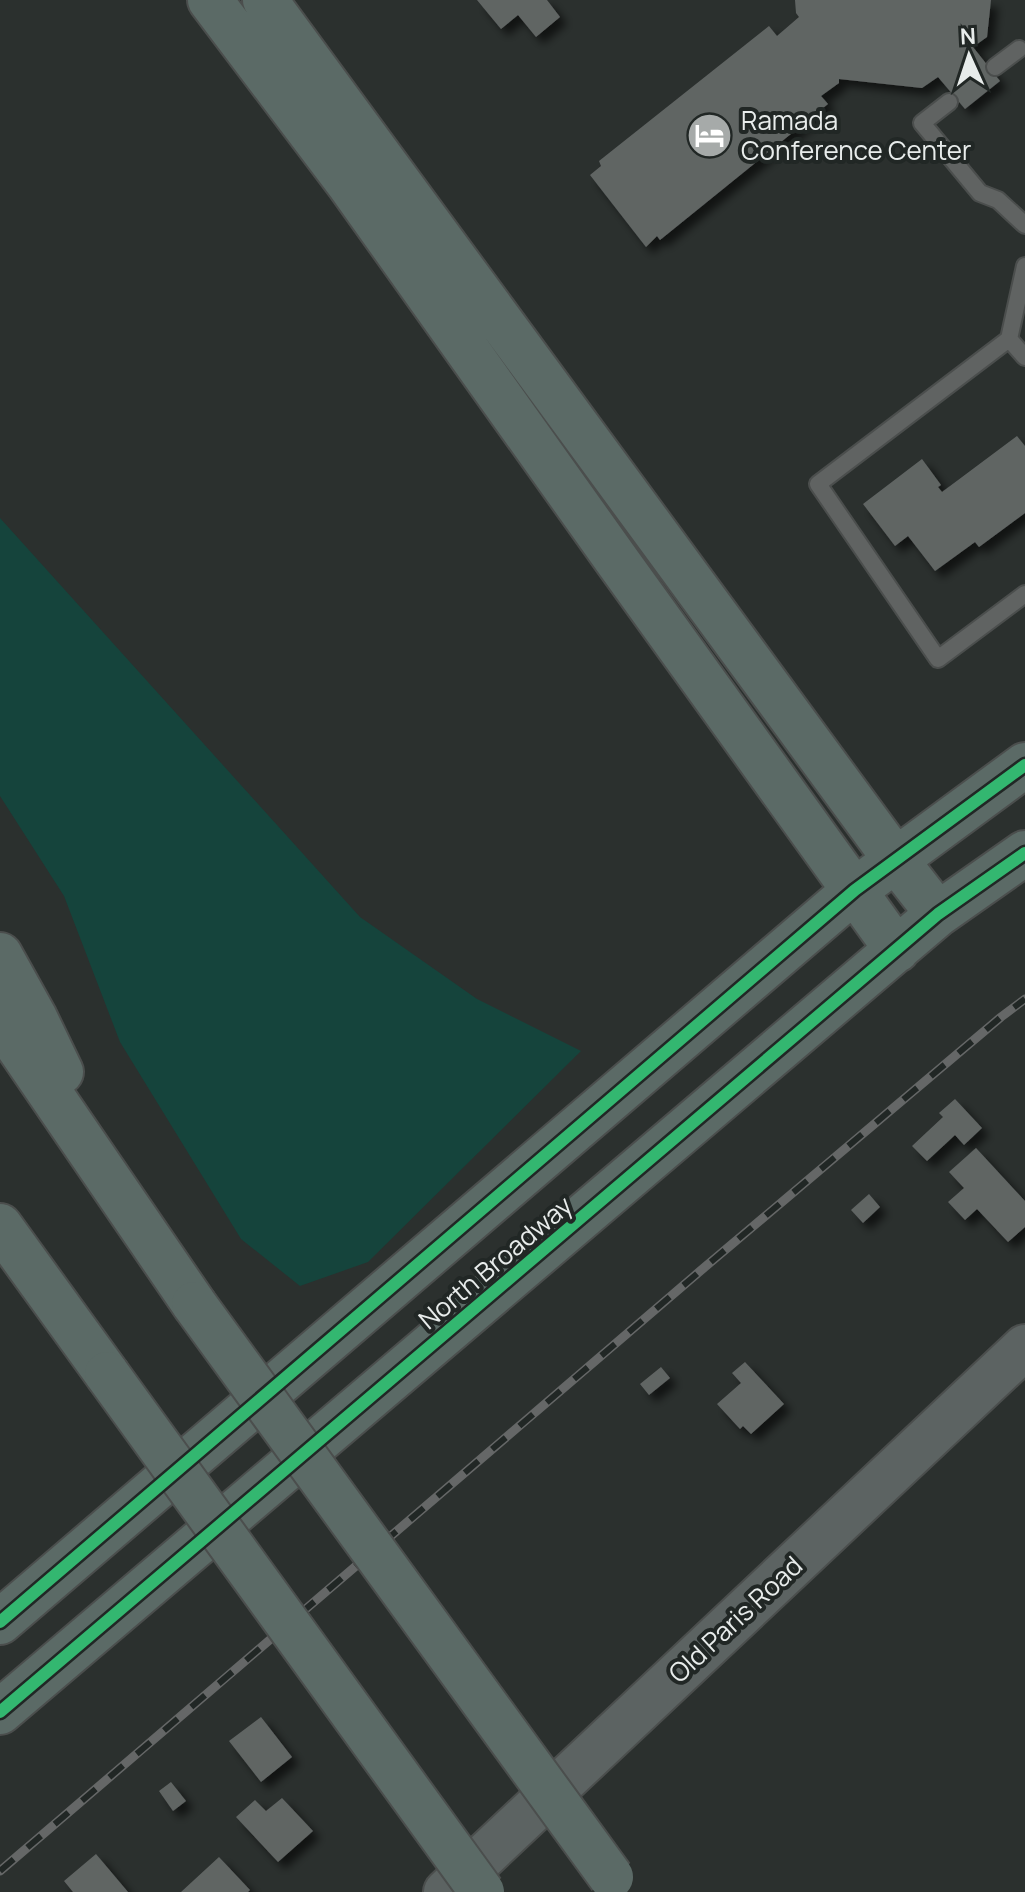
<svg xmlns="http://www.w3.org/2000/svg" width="1025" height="1892" font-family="Manrope,sans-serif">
<defs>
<filter id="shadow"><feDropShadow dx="7" dy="7" stdDeviation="4" flood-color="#0009"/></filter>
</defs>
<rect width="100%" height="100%" fill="#2b302e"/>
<path fill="#15443c" d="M0,518L360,917L477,999L581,1051L368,1262L300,1286L241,1239L120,1042L64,896L0,796Z"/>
<path fill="#616564" filter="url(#shadow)" d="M477,0H547L560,17L536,37L518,15L501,29Z
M795,0H991L987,37L973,47L1000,81L965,109L938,77L922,88L839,79V83L821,96L828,104L660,240L657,236L646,247L590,175L601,166L599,161L769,26L777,36L799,17L796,13Z
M1017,436L1025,446V513L979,547L975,542L935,571L908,536L895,546L863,504L922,459L941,485L938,487L942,492Z
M955,1099L982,1128L964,1145L955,1135L927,1161L912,1146L943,1117L939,1113Z
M976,1148L1025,1201V1227L1008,1242L977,1209L965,1220L948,1202L964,1188L949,1172Z
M869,1194L880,1207L863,1223L851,1210Z
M745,1362L784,1404L751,1434L743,1426L740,1429L717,1404L741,1383L732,1373Z
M661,1367L670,1378L649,1395L640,1384Z
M261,1717L292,1757L261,1782L229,1741Z
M171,1782L186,1801L173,1811L159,1791Z
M282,1798L313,1831L278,1862L236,1817L255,1800L266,1811Z
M96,1854L128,1892H73L64,1881Z
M219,1857L250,1890L248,1892H181Z"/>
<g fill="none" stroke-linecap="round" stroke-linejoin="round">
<defs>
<path id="lane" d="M995,67L1019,49
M949,102L922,123L980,193L998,200L1025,225
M1025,266L1009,339L818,484L938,659L1025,594
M1009,339L1025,357"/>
<path id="secondary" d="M446,1892L1025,1347"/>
<path id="highway" d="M210,0L349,184L618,562L897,950
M265,0L895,859L938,914
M0,955L35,1018L61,1072
M0,1020L194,1304
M0,1226L107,1374
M0,1622L855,890L1025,765
M0,1712L938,914L1025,853"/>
</defs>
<use href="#lane" stroke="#4b4e4d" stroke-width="20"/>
<use href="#secondary" stroke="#4b4e4d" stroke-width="48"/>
<use href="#highway" stroke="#4b4e4d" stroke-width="48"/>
<use href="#lane" stroke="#606362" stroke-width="16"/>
<use href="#secondary" stroke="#5c6362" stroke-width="44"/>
<use href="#highway" stroke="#5b6a66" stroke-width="44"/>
<defs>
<path id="rail" d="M0,1871L699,1272L1001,1017L1025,999"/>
</defs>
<use href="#rail" stroke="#656767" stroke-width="9"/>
<use href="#rail" stroke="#212725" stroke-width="6" stroke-dasharray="18" stroke-linecap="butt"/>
<defs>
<path id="highway-bridge" d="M194,1304L611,1877
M107,1374L482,1892"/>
</defs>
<use href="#highway-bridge" stroke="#4b4e4d" stroke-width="48" stroke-linecap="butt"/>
<use href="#highway-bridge" stroke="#5b6a66" stroke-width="44"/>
<defs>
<path id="cycleway" d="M0,1622L855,890L1025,765
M0,1712L938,914L1025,853"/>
</defs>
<use href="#cycleway" stroke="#212725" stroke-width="17"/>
<use href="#cycleway" stroke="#33b770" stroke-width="12"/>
</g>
<defs>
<symbol id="hotel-disc" viewBox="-11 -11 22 22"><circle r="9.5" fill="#a6aaa9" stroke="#212725"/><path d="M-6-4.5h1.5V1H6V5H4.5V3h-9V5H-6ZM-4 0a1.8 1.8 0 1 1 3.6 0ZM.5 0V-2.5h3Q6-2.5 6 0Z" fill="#fff"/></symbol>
</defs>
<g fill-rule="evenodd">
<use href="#hotel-disc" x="684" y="110" width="51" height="51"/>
</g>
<g text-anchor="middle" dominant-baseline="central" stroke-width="8" stroke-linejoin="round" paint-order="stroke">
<g font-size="26" fill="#e8eceb" stroke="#212725" text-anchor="start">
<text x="741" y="120">Ramada<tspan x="741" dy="30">Conference Center</tspan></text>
</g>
<g font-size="26" fill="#e8eceb" stroke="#212725">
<text transform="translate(495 1262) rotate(-40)">North Broadway</text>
<text transform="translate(735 1619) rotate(-43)">Old Paris Road</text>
</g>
</g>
<g transform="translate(969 56) rotate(357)" stroke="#212725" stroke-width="6" paint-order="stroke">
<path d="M0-6L14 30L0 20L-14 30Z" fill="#e8eceb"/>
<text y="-12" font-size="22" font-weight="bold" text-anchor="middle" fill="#e8eceb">N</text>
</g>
</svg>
